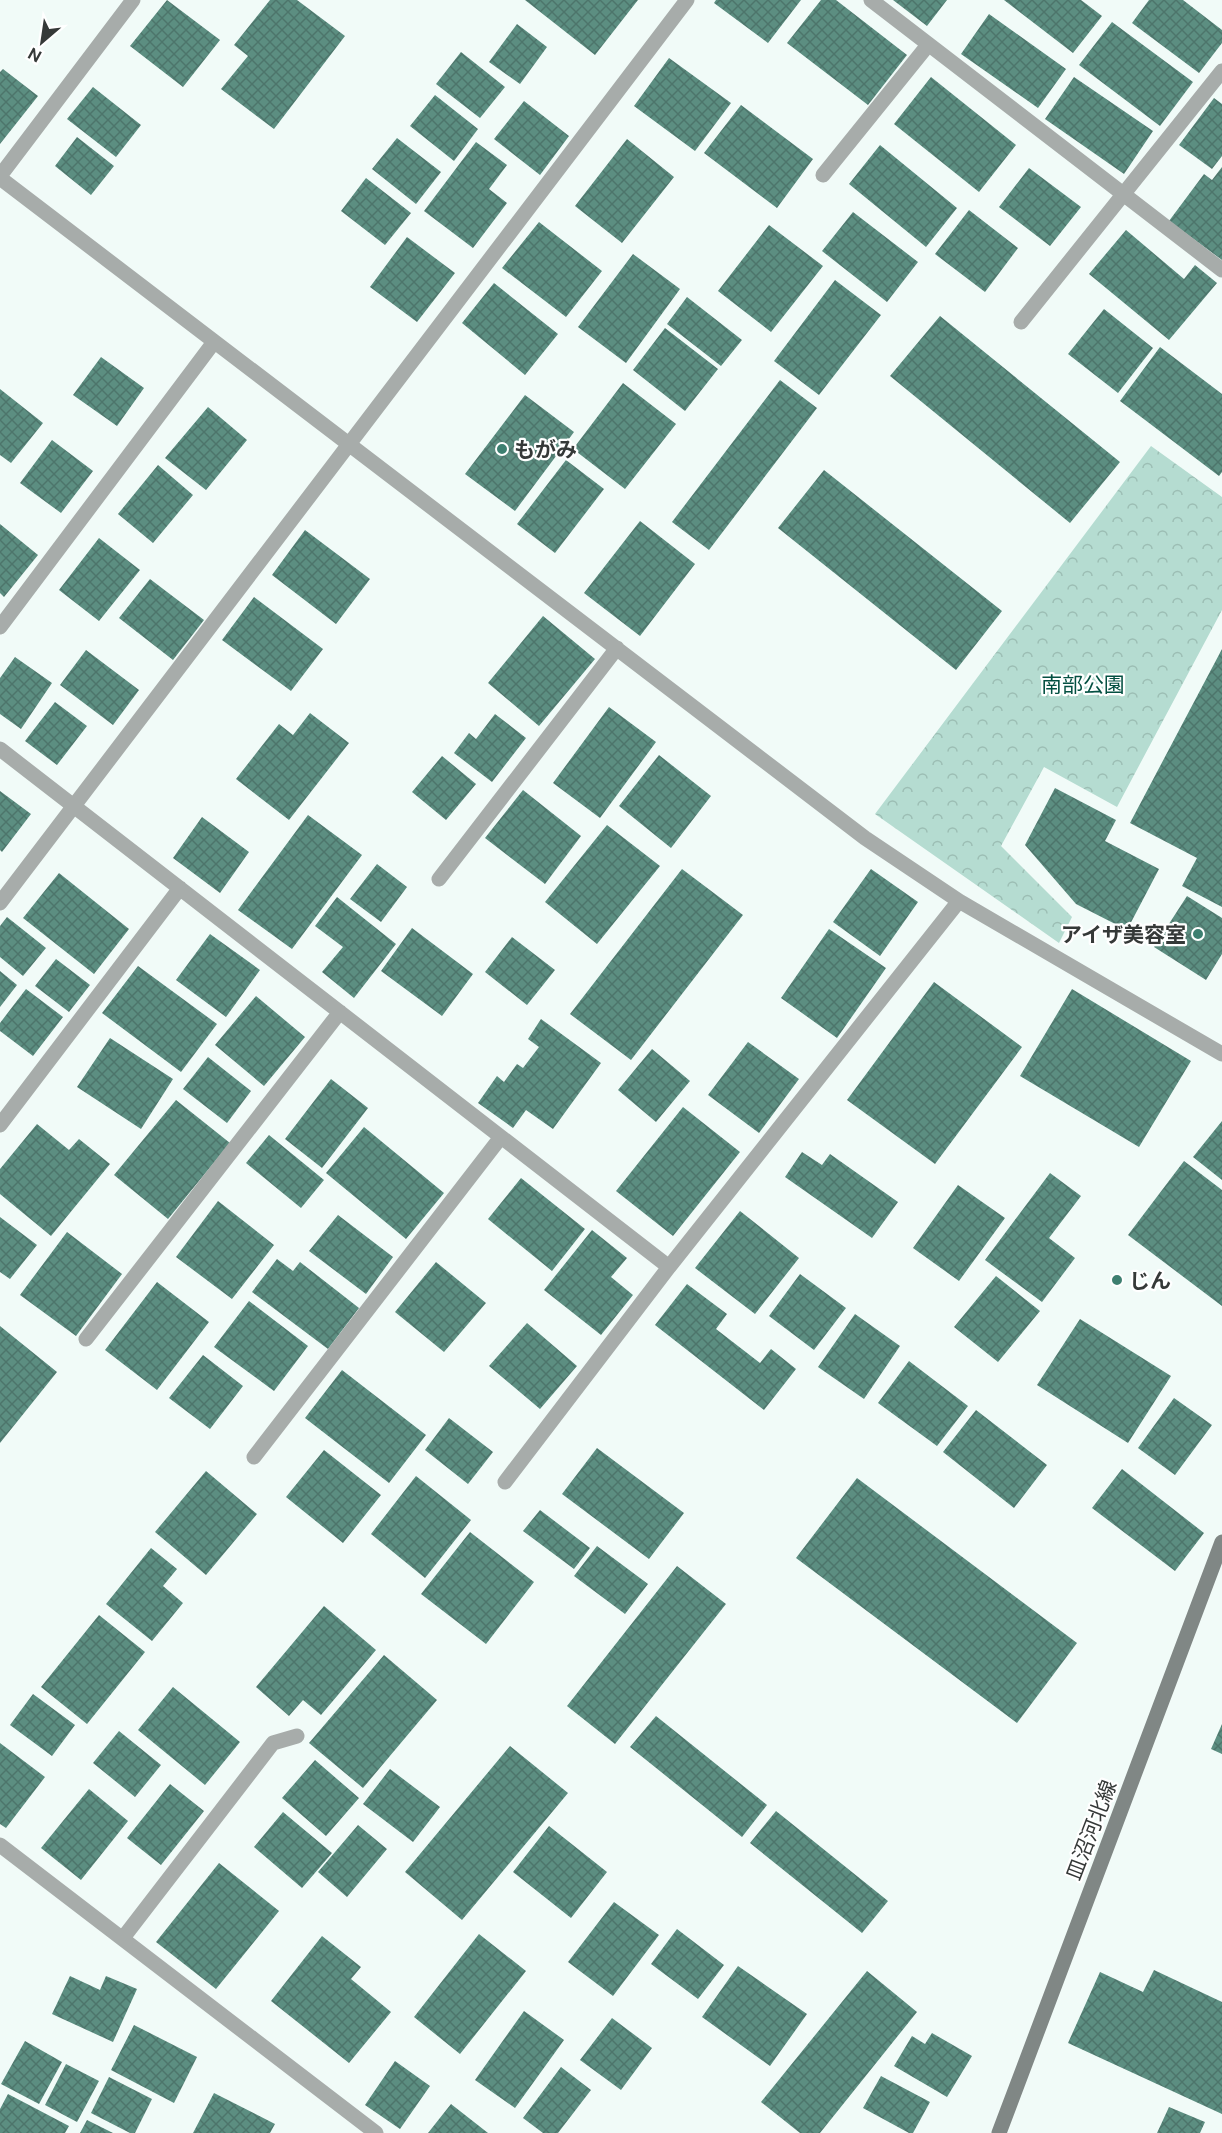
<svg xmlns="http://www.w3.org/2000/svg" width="1222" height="2133" font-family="'Public Sans','Noto Sans JP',sans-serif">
<defs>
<pattern id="forest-crowns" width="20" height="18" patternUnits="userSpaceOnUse" patternTransform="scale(1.5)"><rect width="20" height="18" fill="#b5dcd1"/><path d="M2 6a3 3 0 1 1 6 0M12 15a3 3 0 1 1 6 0" fill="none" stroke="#9cbeb4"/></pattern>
<pattern id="building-cross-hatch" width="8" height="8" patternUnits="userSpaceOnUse" patternTransform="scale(1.5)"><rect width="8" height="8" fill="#5c8e81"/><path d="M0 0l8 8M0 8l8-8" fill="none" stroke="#4d756b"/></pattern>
</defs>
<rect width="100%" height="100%" fill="#f1fbf8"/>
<path fill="url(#forest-crowns)" d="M1151,446L1222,497V610L1117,807L1044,767L1001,846L1072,917L1059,943L875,814Z"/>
<path fill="url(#building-cross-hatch)" d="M167,0L220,40L183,87L130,46Z
M270,0H297L345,36L274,129L221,89L248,56L234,45Z
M525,0H638L595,55Z
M716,0H801L768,43L714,3Z
M821,0H836L907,55L868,105L787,43Z
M893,0H947L927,26Z
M1004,0H1081L1102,16L1073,53Z
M1149,0H1183L1222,30V43L1199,73L1132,23Z
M989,14L1066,69L1038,108L961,54Z
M1112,22L1193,82L1160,126L1079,65Z
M517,24L547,47L520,84L489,62Z
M461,52L505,87L480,118L436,84Z
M669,58L731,103L695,151L634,106Z
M3,69L38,96L0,144V72Z
M931,77L1016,145L979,192L894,124Z
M1074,77L1153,131L1124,174L1045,119Z
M93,87L141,125L116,157L67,119Z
M435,95L478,129L454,161L410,126Z
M1214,98L1222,104V156L1212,169L1179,145Z
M524,101L569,136L540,175L494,139Z
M741,105L813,159L777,208L704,153Z
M77,137L114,166L91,195L55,166Z
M397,138L441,172L416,204L372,169Z
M627,139L674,177L622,243L575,206Z
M476,142L507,165L489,189L507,203L473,248L424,211Z
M880,145L957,208L926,247L849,184Z
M1222,167V260L1169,221L1204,174L1212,180Z
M1029,168L1081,207L1050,246L999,207Z
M366,178L411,213L385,245L341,211Z
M969,210L1018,248L985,292L935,254Z
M853,212L918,262L887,302L822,251Z
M539,222L602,271L566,317L502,268Z
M769,225L823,266L771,332L718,291Z
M1126,230L1184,279L1195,265L1217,283L1169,340L1089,274Z
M407,237L455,273L417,322L370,287Z
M633,254L680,289L626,363L578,327Z
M835,280L881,315L819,395L774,361Z
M494,283L558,334L525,375L462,323Z
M687,297L742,340L721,366L667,324Z
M1104,309L1153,348L1118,393L1068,354Z
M940,316L1120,462L1070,523L890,376Z
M665,328L718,369L685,411L633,370Z
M1160,347L1222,394V472L1219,476L1120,401Z
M101,357L144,388L117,426L73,395Z
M780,380L817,408L709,550L672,522Z
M623,383L676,424L625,489L573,449Z
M0,389L43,423L11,463L0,455Z
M525,395L574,432L515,511L465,474Z
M208,407L247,440L206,490L165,458Z
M52,440L93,471L61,513L20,483Z
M566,460L604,489L555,553L517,524Z
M158,465L193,495L153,543L118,514Z
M824,470L1002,611L956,670L778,528Z
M640,521L695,564L640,636L584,593Z
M0,524L38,555L4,597L0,593Z
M305,530L370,579L336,624L272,575Z
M99,538L140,570L99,621L59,590Z
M150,579L204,620L173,660L119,618Z
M254,597L323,649L291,691L222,640Z
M543,616L595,659L539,726L488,683Z
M1222,649V907L1182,886L1197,858L1130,823Z
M86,650L139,690L113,725L60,685Z
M15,657L52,683L21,729L0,714V678Z
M55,702L87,726L57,765L25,741Z
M609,707L656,742L600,818L553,783Z
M310,713L349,743L289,820L236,779L279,724L293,735Z
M495,714L526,738L492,782L454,753L469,733L476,739Z
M659,755L711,796L671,848L619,806Z
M442,756L476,784L446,820L412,792Z
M1055,788L1116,820L1105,841L1159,869L1127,930L1076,904L1025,845Z
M523,790L581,836L545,884L485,838Z
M0,791L31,814L2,852L0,850Z
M308,815L362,855L292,949L238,910Z
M202,817L249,852L220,893L173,858Z
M607,825L660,866L597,944L545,902Z
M377,864L407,887L381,922L350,899Z
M682,869L743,915L631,1060L570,1014Z
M871,869L918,902L880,956L833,922Z
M59,873L129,929L94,974L23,918Z
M1187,896L1222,918V954L1206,980L1154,947Z
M337,897L396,944L354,998L322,972L343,947L315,926Z
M7,917L46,948L23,976L0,957V926Z
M412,928L473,974L442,1016L381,971Z
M829,929L886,968L837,1038L781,998Z
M210,934L260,970L226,1017L176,980Z
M512,937L555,970L527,1005L485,972Z
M56,959L90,985L69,1012L35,986Z
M138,966L217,1024L181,1072L102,1013Z
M0,971L17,985L0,1007Z
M934,982L1022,1047L935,1164L847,1100Z
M26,989L63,1017L33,1056L0,1031V1023Z
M1072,989L1191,1061L1139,1147L1020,1076Z
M256,996L305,1037L264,1086L215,1045Z
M541,1019L601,1063L553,1129L526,1110L513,1128L478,1103L497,1076L504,1082L517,1064L523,1068L539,1047L528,1039Z
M110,1038L173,1079L141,1129L77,1087Z
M748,1042L799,1079L759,1133L708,1095Z
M652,1049L690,1081L656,1122L618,1090Z
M208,1057L251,1091L227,1123L183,1089Z
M331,1079L368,1108L322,1168L285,1139Z
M176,1100L230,1143L168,1219L114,1175Z
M683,1107L740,1152L673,1236L616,1191Z
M1222,1121V1180L1193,1157Z
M37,1124L69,1150L79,1139L110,1164L51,1236L0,1194V1169Z
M364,1127L444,1193L406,1239L326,1173Z
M269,1135L324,1180L301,1208L246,1163Z
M802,1152L822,1165L830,1154L898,1202L872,1238L785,1177Z
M1184,1161L1222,1190V1306L1128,1235Z
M1050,1173L1081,1196L1049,1238L1075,1258L1042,1302L985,1260Z
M521,1178L585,1229L552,1271L488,1219Z
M958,1185L1005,1218L959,1281L913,1248Z
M218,1201L274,1245L232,1299L176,1257Z
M740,1211L799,1258L755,1314L695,1268Z
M338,1215L393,1257L366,1294L309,1251Z
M0,1217L37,1245L10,1279L0,1272Z
M592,1230L627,1258L611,1277L633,1295L601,1335L544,1290Z
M67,1232L122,1274L76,1336L20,1295Z
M277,1259L293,1271L300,1262L359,1308L328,1349L252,1292Z
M436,1262L486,1303L444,1352L395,1312Z
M800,1274L846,1308L814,1350L769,1316Z
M996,1276L1040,1311L998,1362L954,1327Z
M157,1282L209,1322L157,1390L105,1350Z
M687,1284L727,1314L716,1329L760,1363L771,1349L796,1369L764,1410L655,1325Z
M249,1301L308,1346L274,1391L214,1347Z
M855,1314L900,1346L864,1399L818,1367Z
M1080,1319L1171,1376L1128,1443L1037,1385Z
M527,1323L577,1366L540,1409L489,1366Z
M0,1326L57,1372L0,1443Z
M203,1355L243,1386L210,1429L169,1398Z
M909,1361L968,1406L937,1446L878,1403Z
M342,1370L426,1435L389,1483L305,1418Z
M1174,1398L1212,1425L1175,1475L1138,1448Z
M976,1410L1047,1465L1014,1508L943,1452Z
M449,1418L493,1452L468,1484L425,1450Z
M597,1448L684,1513L649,1559L562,1494Z
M324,1450L381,1495L343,1543L286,1497Z
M1122,1469L1204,1533L1175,1571L1092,1508Z
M206,1471L257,1514L206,1575L155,1532Z
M416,1476L471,1520L425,1578L371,1534Z
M857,1478L1077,1643L1017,1723L796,1558Z
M540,1510L590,1548L574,1569L523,1531Z
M470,1532L534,1582L486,1644L421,1594Z
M597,1546L648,1584L625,1614L574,1576Z
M151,1548L177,1569L163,1586L183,1603L152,1641L106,1604Z
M677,1566L726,1604L615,1744L567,1706Z
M324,1606L376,1650L321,1715L303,1700L289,1716L256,1687Z
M99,1615L145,1652L87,1724L41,1687Z
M384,1655L437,1700L363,1788L309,1743Z
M173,1687L240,1742L205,1785L138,1730Z
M33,1694L75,1725L52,1756L10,1725Z
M656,1716L767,1805L742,1837L630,1747Z
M1222,1724V1754L1211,1749Z
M119,1731L161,1765L135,1797L93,1763Z
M0,1743L45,1777L6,1828L0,1824Z
M510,1746L568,1793L462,1920L405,1872Z
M315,1760L359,1798L326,1836L282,1798Z
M390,1769L440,1807L413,1842L363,1804Z
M170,1784L204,1811L161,1865L127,1838Z
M89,1789L128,1821L81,1880L41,1848Z
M776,1811L888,1901L862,1933L750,1843Z
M283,1812L332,1853L302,1888L254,1847Z
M358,1825L387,1849L347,1897L318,1872Z
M549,1826L607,1872L571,1918L513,1872Z
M219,1863L279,1911L216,1989L156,1942Z
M614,1902L659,1935L613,1996L568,1962Z
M677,1929L724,1965L698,1999L651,1964Z
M479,1934L526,1971L460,2054L414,2017Z
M322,1936L361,1967L351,1979L391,2012L349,2063L271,2001Z
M738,1966L807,2014L770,2066L702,2017Z
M1154,1970L1222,2002V2114L1068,2043L1100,1972L1143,1992Z
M867,1971L917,2012L820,2133H800L761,2102Z
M70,1976L100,1990L106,1976L137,1989L113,2042L52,2014Z
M524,2011L564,2040L515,2108L475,2080Z
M612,2018L652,2048L621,2090L580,2060Z
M134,2025L197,2057L174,2103L111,2070Z
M932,2033L972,2056L947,2097L894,2066L912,2036L925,2044Z
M25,2041L62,2062L39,2104L1,2084Z
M395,2061L430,2086L400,2129L365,2105Z
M66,2064L99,2081L77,2122L45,2105Z
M561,2067L591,2090L558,2133H543L523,2118Z
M881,2076L930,2102L913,2133H909L863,2108Z
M109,2077L152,2099L135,2133H130L91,2113Z
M214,2093L275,2124L270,2133H193Z
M8,2094L69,2126L65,2133H0V2109Z
M451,2104L488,2133H428Z
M1169,2107L1205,2122L1200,2133H1157Z
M87,2120L113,2133H80Z"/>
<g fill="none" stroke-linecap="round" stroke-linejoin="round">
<path stroke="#a7acaa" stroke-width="15" d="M871,0L1222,270
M823,175L928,45
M0,176L133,0
M0,178L865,838L959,901L1222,1054
M1021,322L1222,71
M0,627L214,342
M0,749L669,1267L505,1482
M439,879L617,648
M0,903L687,0
M0,1125L180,888
M669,1267L959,901
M86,1339L340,1012
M254,1457L501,1137
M0,1845L376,2133
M123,1938L273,1743L297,1736"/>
<path stroke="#808785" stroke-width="15" d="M999,2133L1222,1542"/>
</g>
<g fill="#3d7f70" stroke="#fff" stroke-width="2">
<circle cx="502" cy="449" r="6"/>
<circle cx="1198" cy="934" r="6"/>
<circle cx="1117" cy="1280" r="6"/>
</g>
<g text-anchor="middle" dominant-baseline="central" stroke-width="4.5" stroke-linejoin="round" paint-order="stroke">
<g font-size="21" font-weight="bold" fill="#353938" stroke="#fff" text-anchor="start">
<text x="514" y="449">もがみ</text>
<text x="1186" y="934" text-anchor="end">アイザ美容室</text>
<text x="1129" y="1280">じん</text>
</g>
<g font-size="21" fill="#045042" stroke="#fff">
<text x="1083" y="684">南部公園</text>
</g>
<g font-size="21" fill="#353938" stroke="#fff">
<text transform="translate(1091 1830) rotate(-69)">皿沼河北線</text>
</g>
</g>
<g transform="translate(42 42) rotate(209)" stroke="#ffffff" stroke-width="4.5" paint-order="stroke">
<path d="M0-4.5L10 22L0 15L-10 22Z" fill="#353938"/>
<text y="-9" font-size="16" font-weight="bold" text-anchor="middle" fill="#353938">N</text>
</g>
</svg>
